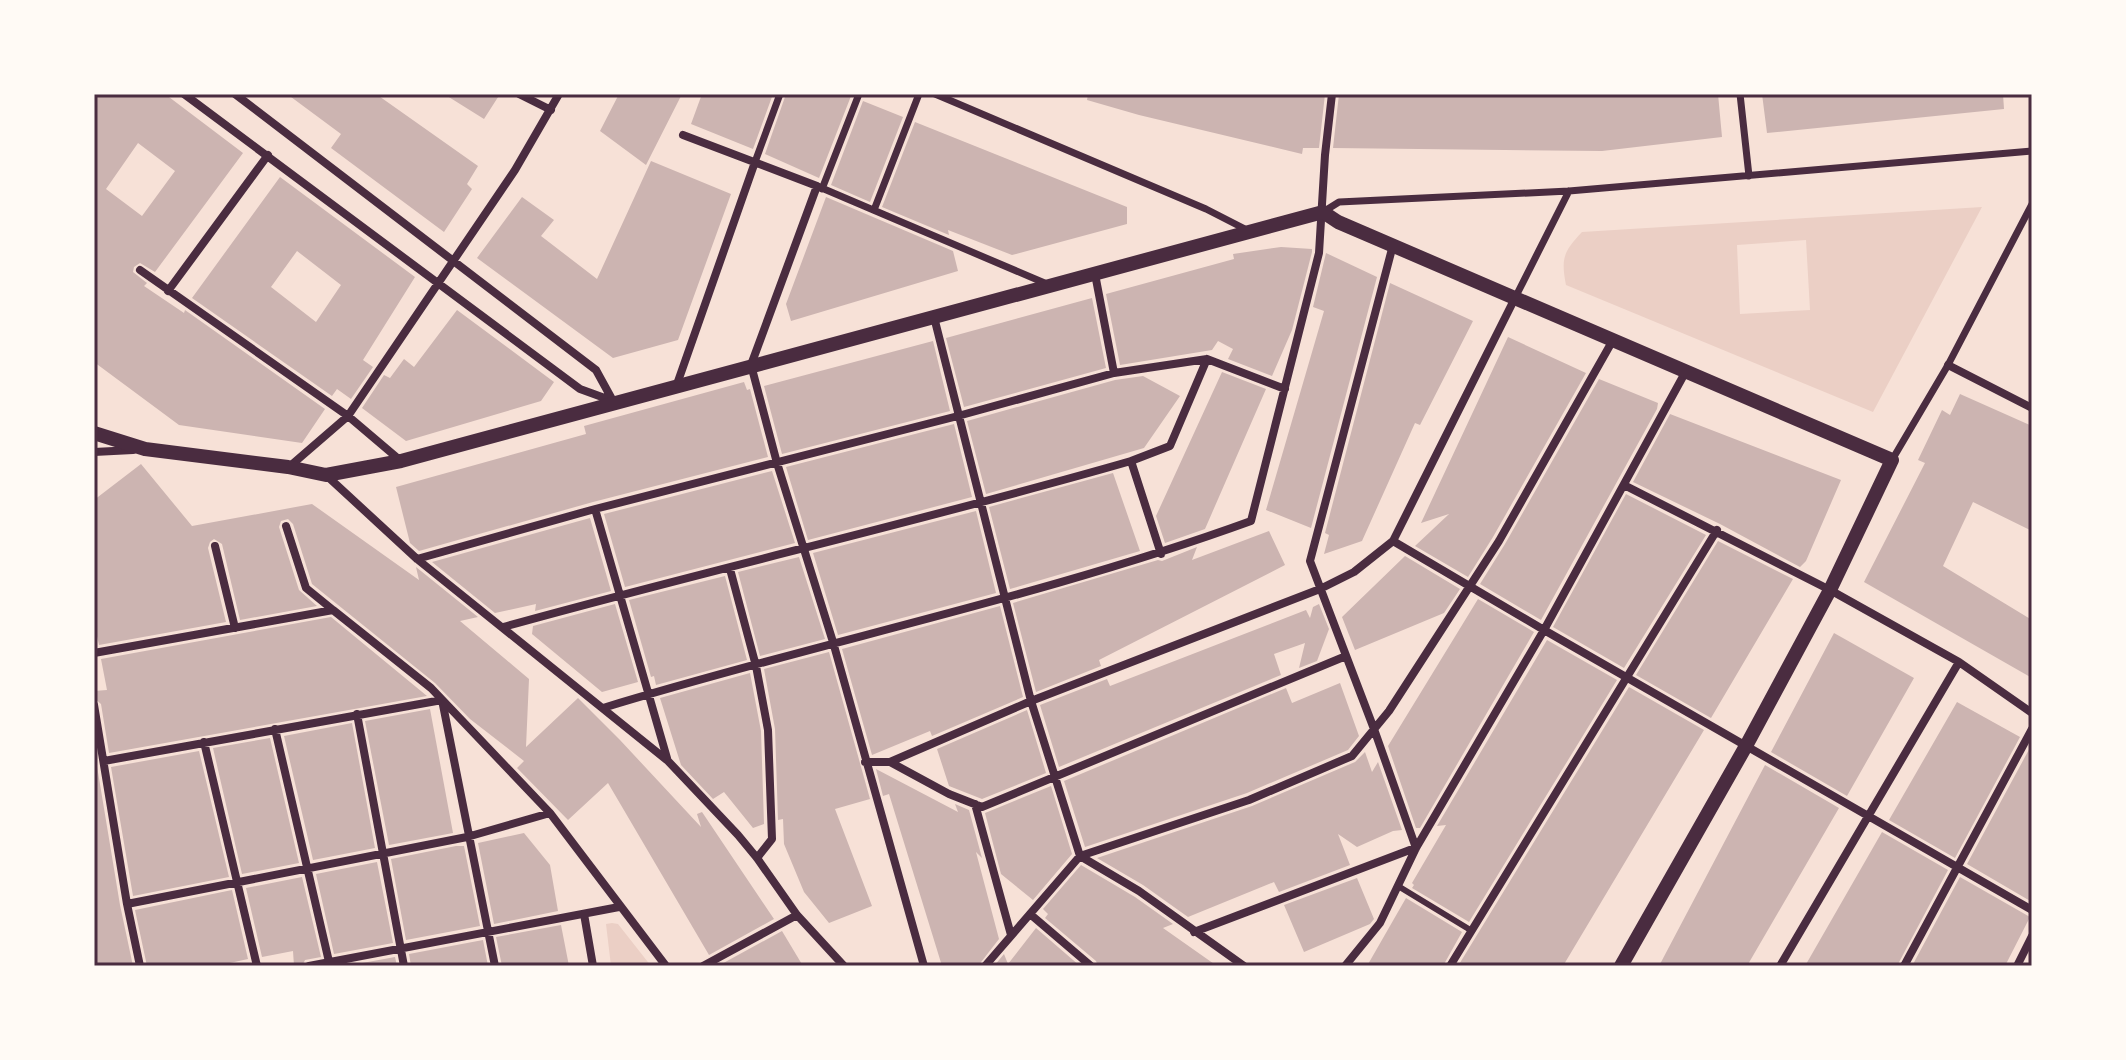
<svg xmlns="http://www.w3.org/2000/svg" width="2126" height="1060" font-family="'Source Sans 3',sans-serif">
<rect width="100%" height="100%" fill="#f7e1d7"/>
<path fill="#ebcfc5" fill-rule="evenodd" d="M1982,207L1873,412L1566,285C1561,259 1563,252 1582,232ZM1806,240L1810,310L1740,314L1737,245Z
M612,923L618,924L651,966H611L606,924Z"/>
<path fill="#ccb4b1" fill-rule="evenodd" d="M94,94H165L243,153L155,272L140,263L134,267L133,272L147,283L144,286L184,313L185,310L325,409L302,443L179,425L94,362ZM138,143L175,171L142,216L106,189Z
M287,94H376L478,166L467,184L472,189L444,232L331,148L341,134Z
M444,94H500L484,119Z
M619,94H682L646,165L600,131Z
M702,94H773L753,149L691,124Z
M786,94H845L851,96L819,178L765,154Z
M1088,94H1325L1319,148H1303L1302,154L1139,115L1087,100Z
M1339,94H1574L1599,96L1718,94L1722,137L1602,151L1333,148Z
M1762,94H2003L2004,109L1767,133Z
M863,101L903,117L870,202L831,185Z
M915,122L1127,207V224L1012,255L948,230L949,235L882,207Z
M651,161L731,194L678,340L613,358L477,258L522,197L554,220L541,236L597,279Z
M280,177L415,277L363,360L373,367L351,399L337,389L332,396L192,298ZM297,251L341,285L316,322L271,287Z
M826,197L953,251L958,271L791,321L786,304Z
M1281,247L1312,249V252L1292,330L1272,376L1228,359L1233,349L1218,341L1212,350L1120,365L1106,294L1234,259L1233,254Z
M1326,253L1377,277L1311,528L1266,510L1324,311L1313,307Z
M1390,283L1473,321L1420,425L1415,423L1362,541L1324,554L1329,535L1325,533Z
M1092,298L1106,368L964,407L946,338Z
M457,310L554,382L541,401L406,441L362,408L384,375L390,378L404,359L414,367Z
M1508,337L1586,373L1493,537L1468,577L1415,546L1449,514L1421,523Z
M933,341L950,411L782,454L764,386Z
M1222,372L1266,389L1205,529L1165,543L1156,516Z
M1143,376L1180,396L1144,448L986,494L967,421L1115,380Z
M1599,379L1658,403L1657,409L1541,620L1480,584L1505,544Z
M744,382L747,390L750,389L768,457L593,502L419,551L410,543L396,487L586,434L584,426Z
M1960,394L2032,426V531L1973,502L1943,566L2032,620V678L1864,582L1925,463L1918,460L1942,410L1950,415Z
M1670,414L1841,480L1806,561L1800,567L1720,524L1633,482Z
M954,424L972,497L808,540L786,467Z
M141,464L192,526L312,504L419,580L416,567L478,617L460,621L529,679L526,747L578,698L620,740L701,827L697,814L702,812L774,919L709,955L608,783L568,820L517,768L524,761L470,719L435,683L312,584L293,524L288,519L281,521L279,527L299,590L317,606L240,620L222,544L214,539L210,542L208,548L226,622L99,645L94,623V500Z
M772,471L795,543L625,587L604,514Z
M1113,473L1140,551L1010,589L989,507Z
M1626,494L1706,535L1624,668L1553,627Z
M976,511L996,593L838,635L813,553Z
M590,518L611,591L535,611L536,604L495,613L432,562Z
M1269,531L1285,565L1099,660L1101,666L1036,692L1013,603L1158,560L1162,561L1197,547L1192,560Z
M1718,541L1793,579L1711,718L1636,675Z
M1405,556L1460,589L1444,613L1355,650L1342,617Z
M799,557L825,639L760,656L738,572Z
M725,576L747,660L656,685L654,676L651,677L629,600Z
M1478,599L1534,632L1420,828H1416L1388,746Z
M615,604L638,682L602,692L532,634L533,626Z
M1319,604L1329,629L1317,661L1299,668L1305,643L1274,654L1281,675L1059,767L1040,705L1107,679L1110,686L1306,610L1310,618L1313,607Z
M1000,606L1023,697L932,736L930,731L872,755L842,649Z
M331,617L427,696L109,753L101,704L94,698V691L107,690L101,659Z
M1834,633L1914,678L1847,796L1771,752Z
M1547,640L1617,680L1469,922L1412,888L1414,885L1412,883L1446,825L1437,826Z
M829,652L870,799L835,809L872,906L829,923L804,892L784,844L783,819L778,820L775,729L764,669Z
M750,673L761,731L764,824L753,828L724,792L713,799L681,765L660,698Z
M1340,683L1359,736L1348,750L1247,793L1085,847L1064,781L1286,688L1292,703Z
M1629,687L1704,730L1563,966H1458Z
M1957,702L2020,737L1955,858L1889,820Z
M430,709L453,833L389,845L365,721Z
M1027,710L1046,773L982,799L949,786L937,749Z
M352,723L375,848L313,860L284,736Z
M270,738L299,863L242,874L213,748Z
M2032,744V902L1967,864Z
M94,748L120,905L133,966H94Z
M199,751L229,877L133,896L111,767Z
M1365,752L1372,772L1378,762L1402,830L1393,831L1357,847L1338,834L1350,865L1279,892L1274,882L1188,917L1143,885L1097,858L1252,806L1355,762Z
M1765,765L1839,808L1747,966H1659Z
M876,769L958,812L955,804L969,810L982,858L976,852L999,939L978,966H942L889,794L883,796Z
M1051,786L1072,854L1033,900L1001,874L985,813Z
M1882,832L1948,870L1897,966H1805Z
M524,833L550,865L558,911L494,924L478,843Z
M456,846H464L480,926L406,940L391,859Z
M377,862L393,943L334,954L316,874Z
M1081,865L1135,897L1173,924L1163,928L1217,966H1098L1096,961L1045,918L1048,914L1043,909Z
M302,877L321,957L305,960L302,966H294L293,951L262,957L246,888Z
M1960,877L2030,917L2005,966H1912Z
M1357,878L1374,919L1370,924L1304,952L1284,905Z
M232,890L248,959L216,966H147L135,910Z
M1406,898L1462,932L1443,966H1367Z
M561,925L569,966H502L496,937Z
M1036,928L1080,966H994L1004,954L1008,964Z
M782,931L803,966H718Z
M483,940L488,966H411L409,954Z
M395,957L397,966H346Z"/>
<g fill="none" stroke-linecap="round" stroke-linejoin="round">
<path stroke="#4a2c40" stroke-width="6" d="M1398,886L1472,931"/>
<path stroke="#4a2c40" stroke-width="7" d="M935,94L1206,209L1247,230
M1740,94L1749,176
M755,162L780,94
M817,186L1047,284
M822,189L859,94
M874,210L919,94
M1323,212L1339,202L1569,191L2032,151
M1515,298L1569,191
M1892,460L1948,365L2032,204"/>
<path stroke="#4a2c40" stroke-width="8" d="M184,94L580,389L613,401
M235,94L596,370L613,401
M519,94L551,110
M683,135L817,186L751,365L777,463L833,642L924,966
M1393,245L1310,561L1374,729L1416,848
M140,270L348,416L401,461
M1095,274L1114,373
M168,291L268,155
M934,317L1031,701L1080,856L1139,891L1244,966
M1948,365L2032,408
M676,387L755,162
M94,452L133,450
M289,467L348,416L515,170L559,94
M327,476L417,559L668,761L738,835L757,858L797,915L844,966
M1624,485L1830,590L1959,662L2032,713
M595,509L667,758
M286,526L306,588L333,610
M1393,541L1544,630L2032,910
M215,546L235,628
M1161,554L1131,461L1170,446L1207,359
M417,559L595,509L958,416L1114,373L1207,359L1285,389
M730,569L756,666L768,730L772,839L757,858
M503,627C711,569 923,521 1131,461
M94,653L333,610L431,688L550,813L666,966
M94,705L127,904L140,966
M603,708C818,642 1039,598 1251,521L1319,253L1325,155L1332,94
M357,714L404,966
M275,729L330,966
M204,742L257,966
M104,761L442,700L495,966
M865,762H890L1031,701L1320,589L1354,572L1393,541L1515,298
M890,762L949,794L982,807L1346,656
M975,804L1011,935
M127,904L467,837L550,813
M584,914L593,966
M1030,914L1091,966
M1194,932L1415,848
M309,966L619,907
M703,966L797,915
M985,966L1080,856L1249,800L1352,756L1389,711L1499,541L1613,340
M1345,966L1380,923L1416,848L1544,630L1686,371
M1450,966L1717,530
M1780,966L1959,662
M1904,966L2032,729
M2017,966L2032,936"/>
<path stroke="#4a2c40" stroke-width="14" d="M94,433L145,449L288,467L326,475L401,461L1323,212L1338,222L1892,460L1830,590L1746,746L1621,966"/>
</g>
<rect width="2126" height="1060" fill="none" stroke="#fffaf5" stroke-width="192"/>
<rect x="96" y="96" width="1934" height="868" fill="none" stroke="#4a2c40" stroke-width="3"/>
</svg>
